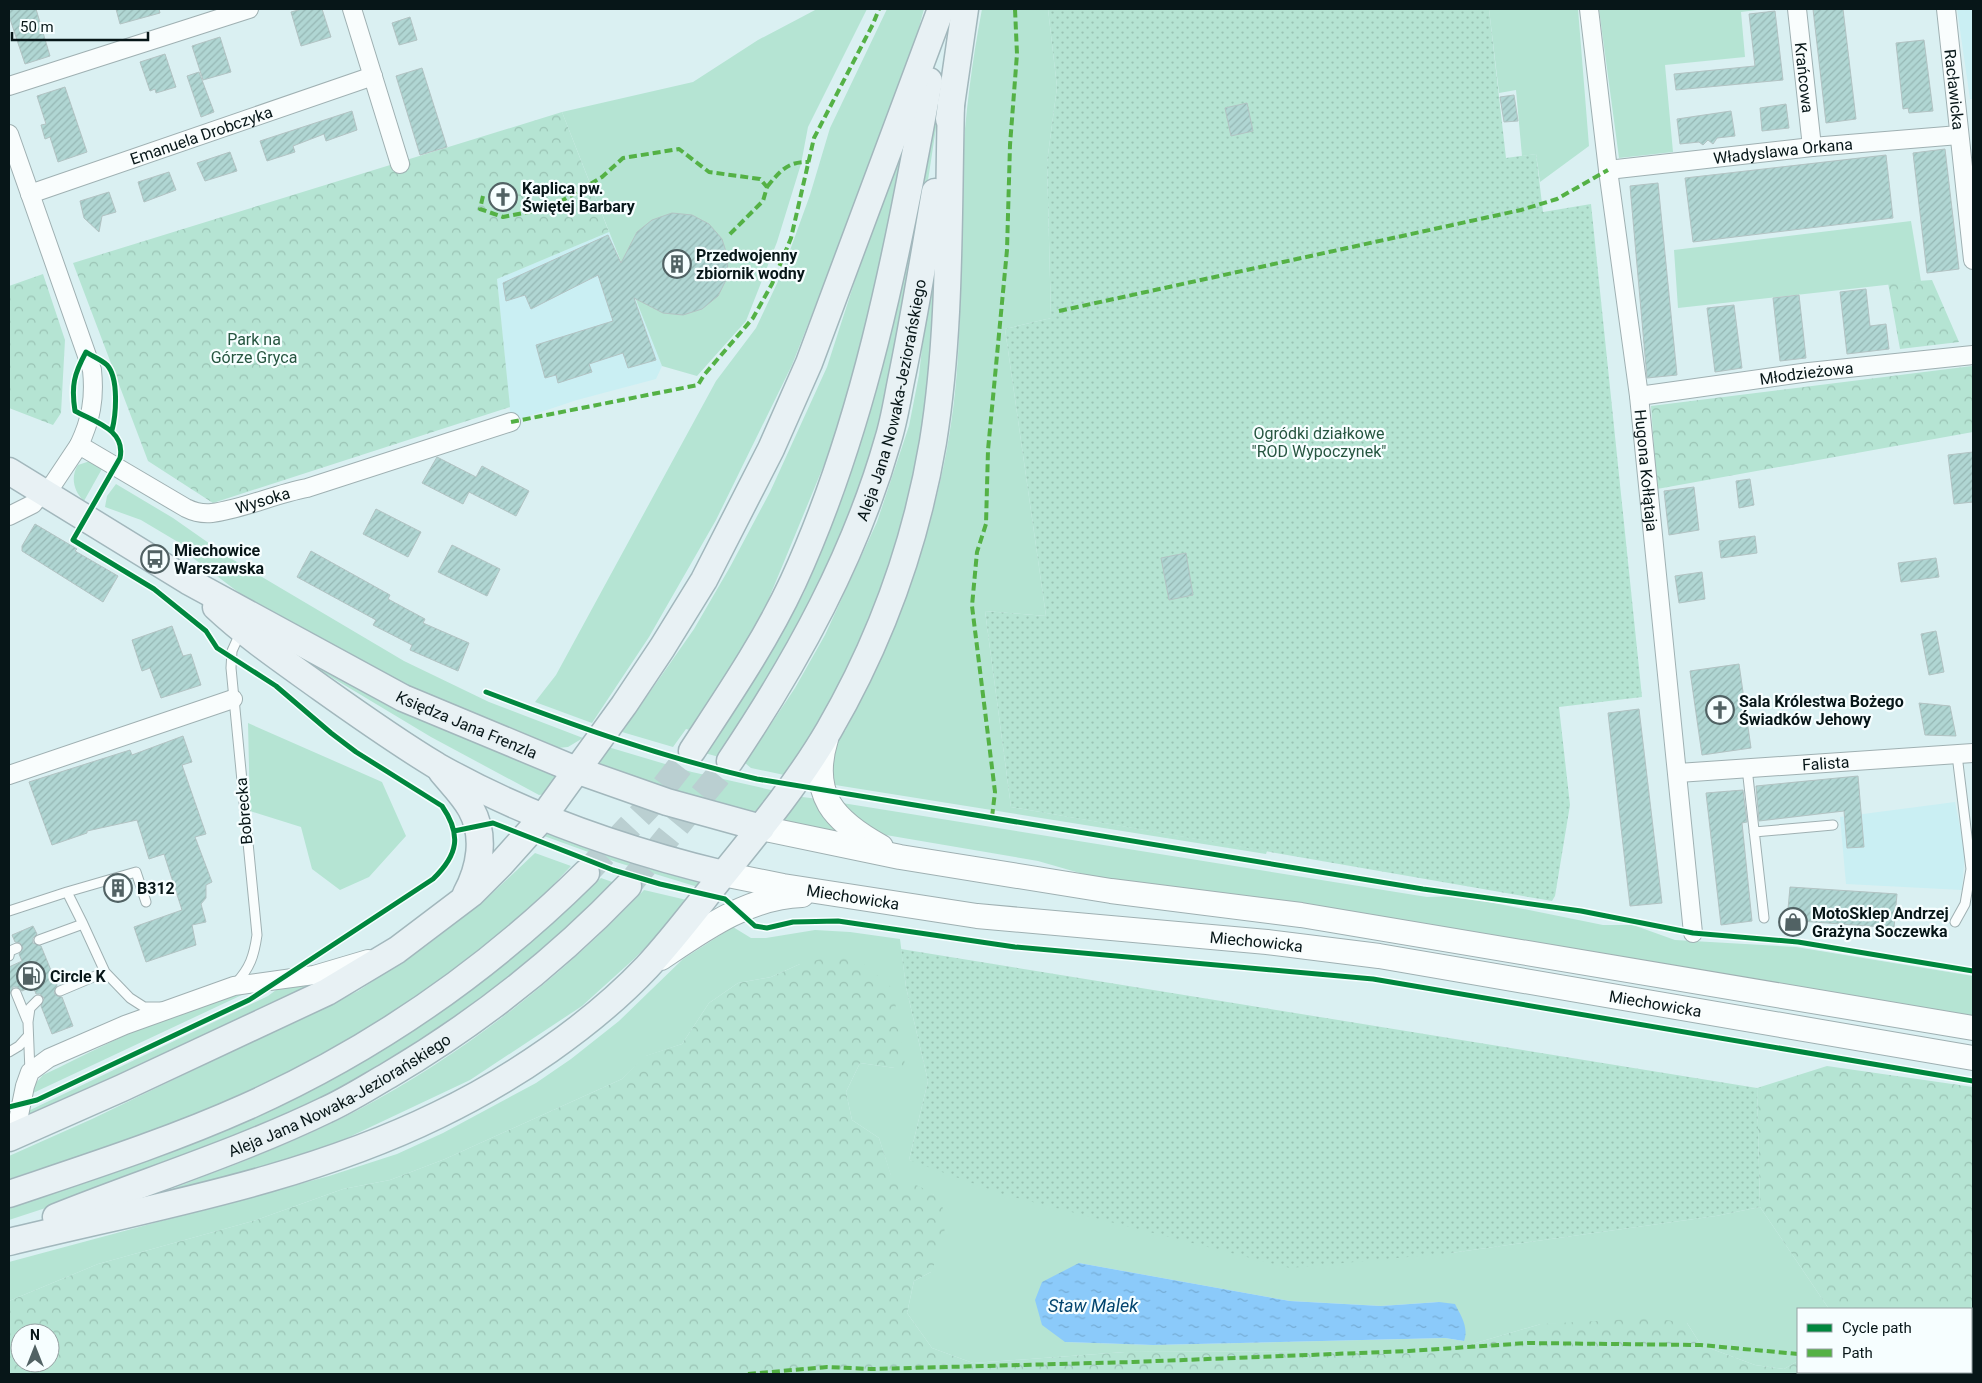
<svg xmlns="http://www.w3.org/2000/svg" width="1982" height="1383" font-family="Roboto,sans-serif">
<defs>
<pattern id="forest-crowns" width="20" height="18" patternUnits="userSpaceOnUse" patternTransform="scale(1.25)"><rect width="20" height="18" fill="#b5e4d3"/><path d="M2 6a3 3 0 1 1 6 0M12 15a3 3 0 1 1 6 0" fill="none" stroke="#9ac3b4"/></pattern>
<pattern id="garden-dots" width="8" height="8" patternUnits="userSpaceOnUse" patternTransform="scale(1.25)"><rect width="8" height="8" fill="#b5e4d3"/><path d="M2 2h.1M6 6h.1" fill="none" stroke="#9ac3b4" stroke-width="1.8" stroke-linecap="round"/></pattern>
<pattern id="water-ripples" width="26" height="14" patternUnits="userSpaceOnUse" patternTransform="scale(1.25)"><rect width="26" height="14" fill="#8bcafa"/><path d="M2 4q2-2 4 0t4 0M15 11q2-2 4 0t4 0" fill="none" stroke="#76add6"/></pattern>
<pattern id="building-hatch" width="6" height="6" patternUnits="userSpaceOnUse" patternTransform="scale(1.25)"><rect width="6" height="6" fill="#b0d6d3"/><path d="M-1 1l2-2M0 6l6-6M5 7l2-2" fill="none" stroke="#96b7b4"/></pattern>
</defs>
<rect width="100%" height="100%" fill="#daf0f2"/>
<path fill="#caeff3" d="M1957,9H1973V99H1970Z
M609,232L662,366L656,379L577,400L511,422L497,279Z
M1955,802L1965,851L1962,890L1846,884L1840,817Z"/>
<path fill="#b5e4d3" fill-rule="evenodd" d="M817,9H867L808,127L801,164L777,242L746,321L697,376L662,366L562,112L693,82L758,40Z
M887,9H924L906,75L792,365L716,520L649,637L592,723L535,702L556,675L716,381L756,328L781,275L810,195L830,128Z
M982,9H1048L1057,87L1047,162L1051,318L1005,329L1046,616L985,611L1011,807L1267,851L1266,854L829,784L831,743L842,728L845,731C858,705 872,679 883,653C919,571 946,481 955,392C963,318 959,244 962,170C965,116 972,61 982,9Z
M1489,9H1578L1589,146L1540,182L1536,154L1522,156L1516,90L1499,93Z
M1599,9H1765L1741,12L1745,57L1665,65L1673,152L1619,158Z
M937,121L920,233L894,374L873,447L849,515L798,628L719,757L701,752L759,671L804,593L844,494L894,322L934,122Z
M907,137L901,197L833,443L767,603L738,658L690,730L686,729L673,747L622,732L694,629L730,567L770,492L827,367L857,274Z
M1911,221L1921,281L1678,308L1674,250Z
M936,266L931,392L898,552L840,690L789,776L751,768L745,763L795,688L825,635L877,522L909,426L919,375L927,302Z
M90,461L103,467L84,501C74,492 70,477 78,465Z
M116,484L173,518L213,546L188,548L141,520L105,507L107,496Z
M220,552L404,661L489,702L583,738L568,747L557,748L473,720L254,604L189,555Z
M251,629L559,777L545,794L539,795L431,737Z
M248,723L382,782L406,836L369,877L340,890L312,869L301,827L250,811Z
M608,747L692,772L780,792L759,816L689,798L599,765Z
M794,796L819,799L843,834L780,821Z
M836,802L1427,897L1459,896L1603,925H1633L1675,940L1796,947L1973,976V1019L1104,880L1038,861L880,834L866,829Z
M548,833L703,881L701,888L616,862L544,836Z
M535,853L571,866L554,884V889C510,926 464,969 415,1000C340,1048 257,1090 173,1123C119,1143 64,1161 9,1179V1156L92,1119L358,991L426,946L484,901Z
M601,878L615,883C557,937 498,989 432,1034C308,1119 152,1174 9,1220V1205L315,1087L371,1056L470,991L534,939Z
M644,890L691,901L635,958L582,1006L470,1080L326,1148L247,1175L165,1193L166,1191C231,1166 297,1142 358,1110C465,1053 560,978 644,890Z
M733,927L751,938H766L815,930L850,932L900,939L906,987L928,1081L909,1160L1451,1253L1716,1216L1760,1207L1829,1309H1798V1361L1784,1369L1755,1365L1701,1345L1687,1323L1541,1324L1462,1347L1386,1354L1318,1351L1125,1352L973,1363L932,1348L907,1313L914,1281L931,1272L934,1195L891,1176L879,1138L852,1120L846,1092L860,1063L895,1068L800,964L771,977L738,983L709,1003L682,1044L646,1056L622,1079L445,1159L390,1180L343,1189L253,1221L98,1264L9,1301V1262L329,1176L397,1154L443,1133L536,1083L571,1059L619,1021L683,959ZM1079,1263L1290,1301L1381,1306L1439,1302L1464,1341L1445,1338L1153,1345L1065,1342Z
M308,983L309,985L304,991L30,1118L24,1113L268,996L280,987Z
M244,994L31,1094L35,1084L43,1075C107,1045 173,1007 244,994Z"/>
<path fill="url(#forest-crowns)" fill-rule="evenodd" d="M562,112L609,232L497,279L510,407L213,503L148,461L73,263Z
M43,274L65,340L61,413L53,425L9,408V286Z
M1932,280L1959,342L1900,349L1888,283Z
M1972,366L1973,432L1657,489L1651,406Z
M838,955L862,962L893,989L905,1065L895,1068L860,1063L846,1092L852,1120L879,1138L891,1175C904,1181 923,1186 934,1195C956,1215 940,1251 931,1272L914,1281L907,1313L932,1348L973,1363L1125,1352L1318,1351L1386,1354L1462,1347L1541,1324L1652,1318L1687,1323L1701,1345L1755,1365L1784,1369L1798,1361V1372H1842L1841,1374H9V1301L98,1264L253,1221L343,1189L390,1180L445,1159L622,1079L645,1056L682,1044L709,1003L738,983L771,977L800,964ZM20,1333H50V1363H20Z
M1827,1066L1973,1087V1337H1971V1309H1829L1760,1207L1757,1088Z"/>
<path fill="url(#garden-dots)" d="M1048,9H1489L1506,158L1536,154L1543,212L1591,204L1642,697L1559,707L1570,805L1555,896L1552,901L1011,807L985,611L1046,616L1005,329L1051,318L1047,162L1057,87Z
M901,949L1757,1088L1760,1207L1716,1216L1451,1253L1290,1268L1005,1195L909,1160L928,1081L906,987Z"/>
<path fill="url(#water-ripples)" d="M1079,1263L1290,1301L1381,1306L1439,1302L1455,1304C1461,1316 1469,1327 1464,1341L1445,1338L1153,1345L1065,1342L1042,1325L1035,1300L1042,1282Z"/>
<path fill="url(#building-hatch)" stroke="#b2c3c3" d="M9,9H36L50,56L25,64L9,16Z
M116,9H159L160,13L120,24Z
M302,9H322L331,37L301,46L291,12Z
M1813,9H1843L1856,119L1826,123Z
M1775,11L1783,80L1676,90L1674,74L1755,66L1749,14Z
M410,17L417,40L399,45L392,23Z
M220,37L231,72L203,80L192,46Z
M1924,40L1933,111L1909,113L1908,108L1903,109L1896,43Z
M165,54L176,87L156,93L155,89L150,91L140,62Z
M422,68L447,147L420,155L396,76Z
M199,72L214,112L201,117L187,76Z
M65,87L87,152L58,162L50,137L45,139L41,125L46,124L37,96Z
M1514,95L1518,121L1504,122L1500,97Z
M1247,103L1253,131L1231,136L1225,108Z
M1786,104L1789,128L1762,131L1760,108Z
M352,111L357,130L326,141L324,134L293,146L295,152L267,161L260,141Z
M1731,111L1735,136L1717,138L1713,144L1708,140L1703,145L1699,142L1680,144L1677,119Z
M1945,149L1959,269L1927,273L1913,153Z
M230,152L237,171L205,181L197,163Z
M1886,155L1893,218L1693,242L1685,178Z
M169,172L176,190L144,202L138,182Z
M1658,183L1677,375L1647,378L1630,186Z
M109,192L116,212L102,216L99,232L84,218L80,201Z
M672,213L692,215L709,224L722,239L728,258L727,278L718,296L702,309L683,315L663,313L634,298L656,360L628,368L623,353L589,364L592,372L558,383L556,375L545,378L536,345L613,321L598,275L531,309L525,295L506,301L503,283L608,235L621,263L637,232L652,220Z
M1866,289L1870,326L1886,324L1889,349L1847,354L1840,292Z
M1799,295L1806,358L1780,361L1773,298Z
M1734,305L1742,368L1715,372L1707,308Z
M1973,452V502L1954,504L1948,455Z
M437,457L476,477L482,466L529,491L516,516L469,492L463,504L422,483Z
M1750,479L1754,505L1739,508L1736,481Z
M1694,487L1699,530L1669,535L1664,491Z
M376,509L421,532L408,557L363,534Z
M35,524L77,549L75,551L118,576L103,602L22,551V546Z
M1755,536L1757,553L1721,558L1719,541Z
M452,545L500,569L487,596L438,572Z
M311,551L390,595L388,599L425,619L423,623L469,643L458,671L410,650L412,645L373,625L376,620L297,577Z
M1186,553L1193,595L1169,600L1161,558Z
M1936,558L1939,577L1901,582L1898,563Z
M1702,572L1705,599L1679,603L1675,576Z
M172,626L183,656L191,654L201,685L161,698L150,668L142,671L132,640Z
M1936,631L1944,672L1929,675L1921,634Z
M1739,664L1751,748L1702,755L1690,671Z
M1919,703L1950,706L1956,736L1925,735Z
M1639,709L1662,903L1630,906L1608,713Z
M183,736L192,762L182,765L206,834L195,837L212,882L206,885V898L201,904L206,922L192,925L196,945L146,962L134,927L182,910L164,854L149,859L137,820L87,831V833L52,845L29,782L130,750L132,755Z
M1858,776L1864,847L1847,848L1844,811L1759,821L1756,786Z
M1743,790L1747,822L1742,823L1752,921L1721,925L1706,793Z
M1790,887L1897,894L1894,928L1787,920Z
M33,926L37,934L33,938V943L41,946L57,985L54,993L57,996L62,997L73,1026L52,1034L41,1006L44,998L40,994H36L33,986L22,991L17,987H13L9,996V967L22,961L19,954L23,948L20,943L15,942L12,935Z"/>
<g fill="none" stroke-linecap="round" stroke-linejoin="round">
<path stroke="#bacfd1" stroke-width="26" stroke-dasharray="26 13" stroke-linecap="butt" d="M586,873L648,807L692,751
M628,886L730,761"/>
<defs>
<path id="service" d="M1747,768L1764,918
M1754,832L1833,825
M67,892L136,872L146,902
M9,911L67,892L83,924
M1955,922L1965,904L1971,869L1957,755
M39,940L83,924L105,972
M9,956L10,951L17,948
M236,983C250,968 254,956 257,935L231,668L232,651L241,631
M60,991L105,972L130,998L144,1007H161
M16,993L27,1020
M9,1052L19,1046L28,1036
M30,1072L28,1022L30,1008L38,1000
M1971,1362H1973"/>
<g id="minor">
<path d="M352,9L400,164"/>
<path id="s1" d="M1589,9L1608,170L1639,396L1693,933"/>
<path id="s2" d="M1797,9L1812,147"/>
<path id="s3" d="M1946,9L1973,260"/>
<path d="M9,86L249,9"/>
<path d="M9,134L92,370C95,398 91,420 79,445"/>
<path id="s4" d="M1608,170L1812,147L1959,135"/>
<path id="s5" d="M30,194L373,76"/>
<path id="s6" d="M1639,396L1809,372L1973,355"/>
<path id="s7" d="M47,493L79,445L186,508C194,512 203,514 212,513C243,509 275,494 307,488L511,422"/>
<path d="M9,516L33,504L42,491"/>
<path id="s8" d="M1678,773L1973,753"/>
<path d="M9,775L233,699"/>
<path d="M9,1136L17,1125L25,1086L30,1072L49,1058L125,1025L234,986L314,975L368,959"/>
</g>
<g id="secondary">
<path d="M826,739C809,795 834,821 881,847"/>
<path d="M761,828L900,857L1111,891L1301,915L1973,1028"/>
<path id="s9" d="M723,874L783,886L977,916L1267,942L1379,956L1973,1058"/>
<path d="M661,958C704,929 748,897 802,895"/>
</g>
<g id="primary">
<path d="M949,119L965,9"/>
<path id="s10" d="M9,471L188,581L403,698L576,770L667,802L761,828"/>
<path d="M216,607C248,637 285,662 321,688C359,715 397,742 437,766C527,817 624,850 723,874"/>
<path d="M692,751C728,696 765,642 793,582C866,423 897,252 929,81"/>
<path id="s11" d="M730,761C797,661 855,556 888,440C894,421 897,401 901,381C914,319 924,255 935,192"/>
<path d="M442,772C452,784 464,796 471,809C486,836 480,868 466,894"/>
<path d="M9,1138L122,1088L327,992L397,950L471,894L500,865L543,817L624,705L662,648L704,580L771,449L809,363L941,9"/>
<path d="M9,1194C89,1167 170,1141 246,1107C373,1050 487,971 586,873"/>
<path id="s12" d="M56,1217C146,1181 239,1152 326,1110C348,1100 368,1087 389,1075C477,1023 557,960 628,886"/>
<path d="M9,1242C153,1207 303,1181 438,1115C511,1080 591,1026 647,967C673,939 697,907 721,877C759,830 798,783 829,730C880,642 916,543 933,442C951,331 948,215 951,103"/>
</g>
</defs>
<use href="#service" stroke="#9fb0b2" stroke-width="11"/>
<use href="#minor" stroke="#9fb0b2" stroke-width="20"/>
<use href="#secondary" stroke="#9fb0b2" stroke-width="26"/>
<use href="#primary" stroke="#a2b7bc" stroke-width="29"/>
<use href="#service" stroke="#f9fdfd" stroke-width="9"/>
<use href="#minor" stroke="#f9fdfd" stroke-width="18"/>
<use href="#secondary" stroke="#f9fdfd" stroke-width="24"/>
<use href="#primary" stroke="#e8f1f4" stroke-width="26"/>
<path stroke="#54b145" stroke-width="4" stroke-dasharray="8 4" stroke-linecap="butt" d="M767,187C780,171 788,161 809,162
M483,196L480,209L503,217L529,212L560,202L602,177L623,158L679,149L709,172L760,179L767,187L763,201L729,235
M1059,311L1521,210L1557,199L1608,170
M511,422L698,385L704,375L753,318L772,284L791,238L814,138L873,24L879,9
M992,817L995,792L972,606L977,552L986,524L988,450L1007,250L1010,145L1017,54L1015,9
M748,1374L827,1367L871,1369L1133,1362L1409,1351L1528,1343L1701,1345L1798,1354"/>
<defs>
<path id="cycleway" d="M486,692C578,727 661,757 757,779L1423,889L1581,911L1693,933L1798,942L1973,971
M454,831L493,823L613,870L660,884L725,899L755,926L767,928L793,922L838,921L1015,947L1373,979L1973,1081
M9,1107L37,1100L249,1000L433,879C458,855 462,835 442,806L356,752L331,733L276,686L217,648L206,631L154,589L73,540L120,458C126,430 95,422 75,411C71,386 74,374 86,352C92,356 102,360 107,365C119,378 116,415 112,430"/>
</defs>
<use href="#cycleway" stroke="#f6feff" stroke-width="8"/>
<use href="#cycleway" stroke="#00873e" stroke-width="5"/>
</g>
<defs>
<symbol id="church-ring" viewBox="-11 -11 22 22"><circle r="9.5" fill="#f6feff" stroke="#516264" stroke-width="1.5"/><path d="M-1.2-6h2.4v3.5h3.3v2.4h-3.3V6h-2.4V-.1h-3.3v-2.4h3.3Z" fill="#516264"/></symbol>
<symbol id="building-ring" viewBox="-11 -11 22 22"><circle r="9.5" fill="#f6feff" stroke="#516264" stroke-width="1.5"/><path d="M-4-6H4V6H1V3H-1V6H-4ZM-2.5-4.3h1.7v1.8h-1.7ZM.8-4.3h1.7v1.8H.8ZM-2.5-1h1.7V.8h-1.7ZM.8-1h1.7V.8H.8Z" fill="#516264"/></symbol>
<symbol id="bus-ring" viewBox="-11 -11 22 22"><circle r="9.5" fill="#f6feff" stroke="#516264" stroke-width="1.5"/><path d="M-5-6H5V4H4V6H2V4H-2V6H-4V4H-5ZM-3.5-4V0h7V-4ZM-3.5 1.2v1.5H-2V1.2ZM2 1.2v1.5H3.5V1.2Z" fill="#516264"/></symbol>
<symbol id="shop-ring" viewBox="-11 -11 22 22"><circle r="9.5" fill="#f6feff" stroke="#516264" stroke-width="1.5"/><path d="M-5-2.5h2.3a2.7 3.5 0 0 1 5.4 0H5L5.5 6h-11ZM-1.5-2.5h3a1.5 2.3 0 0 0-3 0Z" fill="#516264"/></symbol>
<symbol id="fuel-ring" viewBox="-11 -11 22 22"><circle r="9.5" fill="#f6feff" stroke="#516264" stroke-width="1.5"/><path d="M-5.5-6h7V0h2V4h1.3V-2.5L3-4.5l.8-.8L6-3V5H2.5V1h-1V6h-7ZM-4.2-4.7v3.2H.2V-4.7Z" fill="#516264"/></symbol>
</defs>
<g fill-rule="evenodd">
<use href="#church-ring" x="487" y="181" width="32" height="32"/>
<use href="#building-ring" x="661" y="248" width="32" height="32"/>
<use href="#bus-ring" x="139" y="543" width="32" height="32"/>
<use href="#church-ring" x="1704" y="694" width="32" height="32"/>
<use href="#building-ring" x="102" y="872" width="32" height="32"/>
<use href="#shop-ring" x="1777" y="906" width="32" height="32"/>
<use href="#fuel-ring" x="15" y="960" width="32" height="32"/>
</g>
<g text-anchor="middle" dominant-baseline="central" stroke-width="4.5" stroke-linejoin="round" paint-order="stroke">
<g font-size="16" fill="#071618" stroke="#f6feff">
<text stroke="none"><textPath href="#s2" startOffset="69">Krańcowa</textPath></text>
<text stroke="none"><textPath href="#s3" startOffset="81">Racławicka</textPath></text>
<text stroke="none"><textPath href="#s5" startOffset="181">Emanuela Drobczyka</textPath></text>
<text stroke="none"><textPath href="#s4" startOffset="176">Władyslawa Orkana</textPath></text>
<text stroke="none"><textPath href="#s6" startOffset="169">Młodzieżowa</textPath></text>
<text stroke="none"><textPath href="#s11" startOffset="399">Aleja Jana Nowaka-Jeziorańskiego</textPath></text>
<text stroke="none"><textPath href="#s1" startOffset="465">Hugona Kołłątaja</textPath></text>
<text stroke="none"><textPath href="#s7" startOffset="261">Wysoka</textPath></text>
<text stroke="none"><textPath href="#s10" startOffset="524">Księdza Jana Frenzla</textPath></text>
<text stroke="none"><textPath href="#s8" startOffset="148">Falista</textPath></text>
<text transform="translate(244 811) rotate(-95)">Bobrecka</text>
<text stroke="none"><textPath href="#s9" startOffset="132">Miechowicka</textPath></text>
<text stroke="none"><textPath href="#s9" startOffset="538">Miechowicka</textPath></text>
<text stroke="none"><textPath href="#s9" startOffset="942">Miechowicka</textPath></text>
<text stroke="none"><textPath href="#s12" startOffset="309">Aleja Jana Nowaka-Jeziorańskiego</textPath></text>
</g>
<g font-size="16" font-weight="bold" fill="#071618" stroke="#f6feff" text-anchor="start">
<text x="522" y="188">Kaplica pw.<tspan x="522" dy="18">Świętej Barbary</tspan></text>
<text x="696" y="255">Przedwojenny<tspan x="696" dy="18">zbiornik wodny</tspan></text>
<text x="174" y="550">Miechowice<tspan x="174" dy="18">Warszawska</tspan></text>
<text x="1739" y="701">Sala Królestwa Bożego<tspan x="1739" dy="18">Świadków Jehowy</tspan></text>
<text x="137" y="888">B312</text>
<text x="1812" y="913">MotoSklep Andrzej<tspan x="1812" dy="18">Grażyna Soczewka</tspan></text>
<text x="50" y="976">Circle K</text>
</g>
<g font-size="16" fill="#275641" stroke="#f6feff">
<text x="254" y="339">Park na<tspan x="254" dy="18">Górze Gryca</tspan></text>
<text x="1319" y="433">Ogródki działkowe<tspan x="1319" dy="18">"ROD Wypoczynek"</tspan></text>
</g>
<g font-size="18" font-style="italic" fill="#02446e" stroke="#f6feff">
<text x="1093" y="1305">Staw Malek</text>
</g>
</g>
<rect width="1982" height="1383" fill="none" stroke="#071618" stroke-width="20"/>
<rect x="1797" y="1308" width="175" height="65" fill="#f6feff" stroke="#96a1a3"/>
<rect x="1807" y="1324" width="25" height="8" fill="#00873e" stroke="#96a1a3"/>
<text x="1842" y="1333" font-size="15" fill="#071618">Cycle path</text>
<rect x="1807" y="1349" width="25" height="8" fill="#54b145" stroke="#96a1a3"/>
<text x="1842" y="1358" font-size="15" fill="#071618">Path</text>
<g transform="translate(35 1348)"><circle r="24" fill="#f6feff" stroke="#96a1a3"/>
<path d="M0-4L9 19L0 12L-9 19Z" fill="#516264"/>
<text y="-8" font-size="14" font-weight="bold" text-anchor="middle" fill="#071618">N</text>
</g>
<path d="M12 32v8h136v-8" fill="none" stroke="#071618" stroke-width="2.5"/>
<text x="20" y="32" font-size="15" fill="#071618" stroke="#f6feff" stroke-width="4" paint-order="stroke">50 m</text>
</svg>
